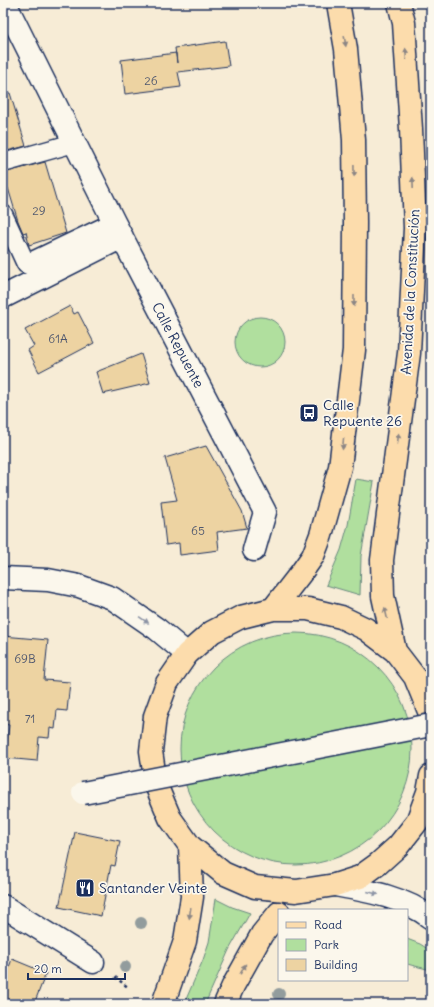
<svg xmlns="http://www.w3.org/2000/svg" width="434" height="1007" font-family="Delius,sans-serif">
<rect width="100%" height="100%" fill="#f7ecd6"/>
<filter id="ink" filterUnits="userSpaceOnUse"><feTurbulence type="fractalNoise" baseFrequency=".025" numOctaves="2"/><feDisplacementMap in="SourceGraphic" scale="8" xChannelSelector="R" yChannelSelector="G"/><feConvolveMatrix kernelMatrix="1 2 1 2 8 2 1 2 1" color-interpolation-filters="sRGB"/></filter>
<g filter="url(#ink)">
<path fill="#b0df9e" stroke="#66877e" d="M235 342a25 25 0 1 1 50 0a25 25 0 1 1-50 0Z
M356,479L374,482L361,556L360,595L326,585L341,550L348,525Z
M180 749a116 116 0 1 1 232 0a116 116 0 1 1-232 0Z
M216,899L232,907L250,913L229,950L205,1004H184L203,960L209,942Z
M407,939L420,944L431,951V970L407,964Z"/>
<path fill="#edd3a2" stroke="#1b2f5e" d="M225,41L229,66L178,72L181,87L125,94L121,60L176,53L177,63L175,48Z
M10,93L26,146L3,152V94Z
M45,162L66,233L29,245L26,232L23,233L18,221L8,188L3,189V173Z
M70,306L74,314L78,312L94,343L39,372L28,350L34,346L25,330Z
M141,354L150,383L103,394L96,372Z
M206,446L242,511L247,528L217,532L219,550L180,555L179,543L166,545L161,502L177,500L165,458Z
M3,636L48,640L44,680L70,682L67,711L57,710L55,729L50,728L49,738L39,737L37,761L5,758L9,725L3,724Z
M75,832L120,841L115,866L111,865L101,916L59,907Z
M12,959L46,973L34,1004H3V984Z"/>
<g fill="none" stroke-linecap="round" stroke-linejoin="round">
<defs>
<path id="service" d="M3,163L74,143
M3,214L26,264L114,222"/>
<path id="minor" d="M5,3L114,222L265,512L254,550
M3,297L122,237
M3,578L48,580L79,586L112,598L157,629L187,654
M335,885C368,891 404,897 431,918
M3,906L93,962"/>
<path id="primary" d="M273,609L301,573L313,556L321,535L340,467L354,350L355,223L354,140L346,49L338,3
M395,651L383,596L382,560L409,353L415,228L411,129L404,23L399,3
M431,716L415,677L395,651L366,629L341,617L308,609H273L241,617L212,632L187,654L167,683L155,716L151,751L156,785L170,818L190,846L223,873L255,887L296,891L335,885L360,877L378,864L398,846L417,822L428,792L431,776
M163,1004L185,941L192,897L190,846
M225,1004L233,986L262,934L279,913"/>
</defs>
<use href="#service" stroke="#1b2f5e" stroke-width="21"/>
<use href="#minor" stroke="#1b2f5e" stroke-width="25"/>
<use href="#primary" stroke="#1b2f5e" stroke-width="25"/>
<path stroke="#1b2f5e" stroke-width="2.5" stroke-dasharray="3 3" stroke-linecap="butt" d="M115,977L129,988"/>
<use href="#service" stroke="#fbf7ec" stroke-width="18"/>
<use href="#minor" stroke="#fbf7ec" stroke-width="22"/>
<use href="#primary" stroke="#fcdcac" stroke-width="22"/>
<defs>
<path id="minor-bridge" d="M83,793L431,725"/>
</defs>
<use href="#minor-bridge" stroke="#1b2f5e" stroke-width="25" stroke-linecap="butt"/>
<use href="#minor-bridge" stroke="#fbf7ec" stroke-width="22"/>
</g>
<g fill="#929c9d">
<circle cx="141" cy="923" r="6"/>
<circle cx="125" cy="967" r="6"/>
<circle cx="279" cy="994" r="6"/>
</g>
<defs><path id="oneway-solid" d="M-6-.8H1V-3.2L6.5 0L1 3.2V.8H-6Z"/></defs>
<g fill="#8c8685">
<use href="#oneway-solid" transform="translate(345 41) rotate(81)"/>
<use href="#oneway-solid" transform="translate(406 54) rotate(-94)"/>
<use href="#oneway-solid" transform="translate(354 171) rotate(89)"/>
<use href="#oneway-solid" transform="translate(413 183) rotate(-92)"/>
<use href="#oneway-solid" transform="translate(354 301) rotate(90)"/>
<use href="#oneway-solid" transform="translate(398 439) rotate(-83)"/>
<use href="#oneway-solid" transform="translate(343 444) rotate(96)"/>
<use href="#oneway-solid" transform="translate(386 613) rotate(-103)"/>
<use href="#oneway-solid" transform="translate(190 913) rotate(98)"/>
<use href="#oneway-solid" transform="translate(243 969) rotate(-61)"/>
</g>
<g fill="#8b93a5">
<use href="#oneway-solid" transform="translate(144 620) rotate(34)"/>
<use href="#oneway-solid" transform="translate(373 893) rotate(15)"/>
</g>
</g>
<defs>
<symbol id="bus-square" viewBox="-11 -11 22 22"><rect x="-9" y="-9" width="18" height="18" rx="4" fill="#1b2f5e" stroke="#fbf7ec"/><path d="M-5-6H5V4H4V6H2V4H-2V6H-4V4H-5ZM-3.5-4V0h7V-4ZM-3.5 1.2v1.5H-2V1.2ZM2 1.2v1.5H3.5V1.2Z" fill="#fff"/></symbol>
<symbol id="restaurant-square" viewBox="-11 -11 22 22"><rect x="-9" y="-9" width="18" height="18" rx="4" fill="#1b2f5e" stroke="#fbf7ec"/><path d="M-5-6h1v4h1v-4h1v4h1v-4h1v5L-1.5 .5V6h-2V.5L-5-1ZM5-6V6H3V1.5H1.5Q1.5-4 5-6Z" fill="#fff"/></symbol>
</defs>
<g fill-rule="evenodd">
<use href="#bus-square" x="298" y="402" width="22" height="22"/>
<use href="#restaurant-square" x="74" y="877" width="22" height="22"/>
</g>
<g text-anchor="middle" dominant-baseline="central" stroke-width="3.5" stroke-linejoin="round" paint-order="stroke">
<g font-size="12" fill="#50586f">
<text x="151" y="80">26</text>
<text x="39" y="210">29</text>
<text x="58" y="338">61A</text>
<text x="198" y="530">65</text>
<text x="25" y="658">69B</text>
<text x="30" y="718">71</text>
</g>
<g font-size="14" fill="#1b2f5e" stroke="#fbf7ec">
<text transform="translate(410 292) rotate(-87)">Avenida de la Constitución</text>
<text transform="translate(178 345) rotate(62)">Calle Repuente</text>
</g>
<g font-size="14" fill="#1b2f5e" stroke="#fbf7ec" text-anchor="start">
<text x="323" y="405">Calle<tspan x="323" dy="16">Repuente 26</tspan></text>
<text x="99" y="888">Santander Veinte</text>
</g>
</g>
<rect width="434" height="1007" fill="none" stroke="#fbf7ec" stroke-width="16"/>
<rect x="8" y="8" width="418" height="991" fill="none" stroke="#1b2f5e" stroke-width="1.5" filter="url(#ink)"/>
<rect x="278" y="909" width="130" height="72" fill="#fbf7ec" stroke="#a1a7b3"/>
<rect x="286" y="922" width="20" height="6" fill="#fcdcac" stroke="#a1a7b3"/>
<text x="314" y="929" font-size="12" fill="#1b2f5e">Road</text>
<rect x="286" y="939" width="20" height="12" fill="#b0df9e" stroke="#a1a7b3"/>
<text x="314" y="949" font-size="12" fill="#1b2f5e">Park</text>
<rect x="286" y="959" width="20" height="12" fill="#edd3a2" stroke="#a1a7b3"/>
<text x="314" y="969" font-size="12" fill="#1b2f5e">Building</text>
<path d="M28 973v6h97v-6" fill="none" stroke="#1b2f5e" stroke-width="2"/>
<text x="34" y="973" font-size="12" fill="#1b2f5e" stroke="#fbf7ec" stroke-width="3" paint-order="stroke">20 m</text>
</svg>
